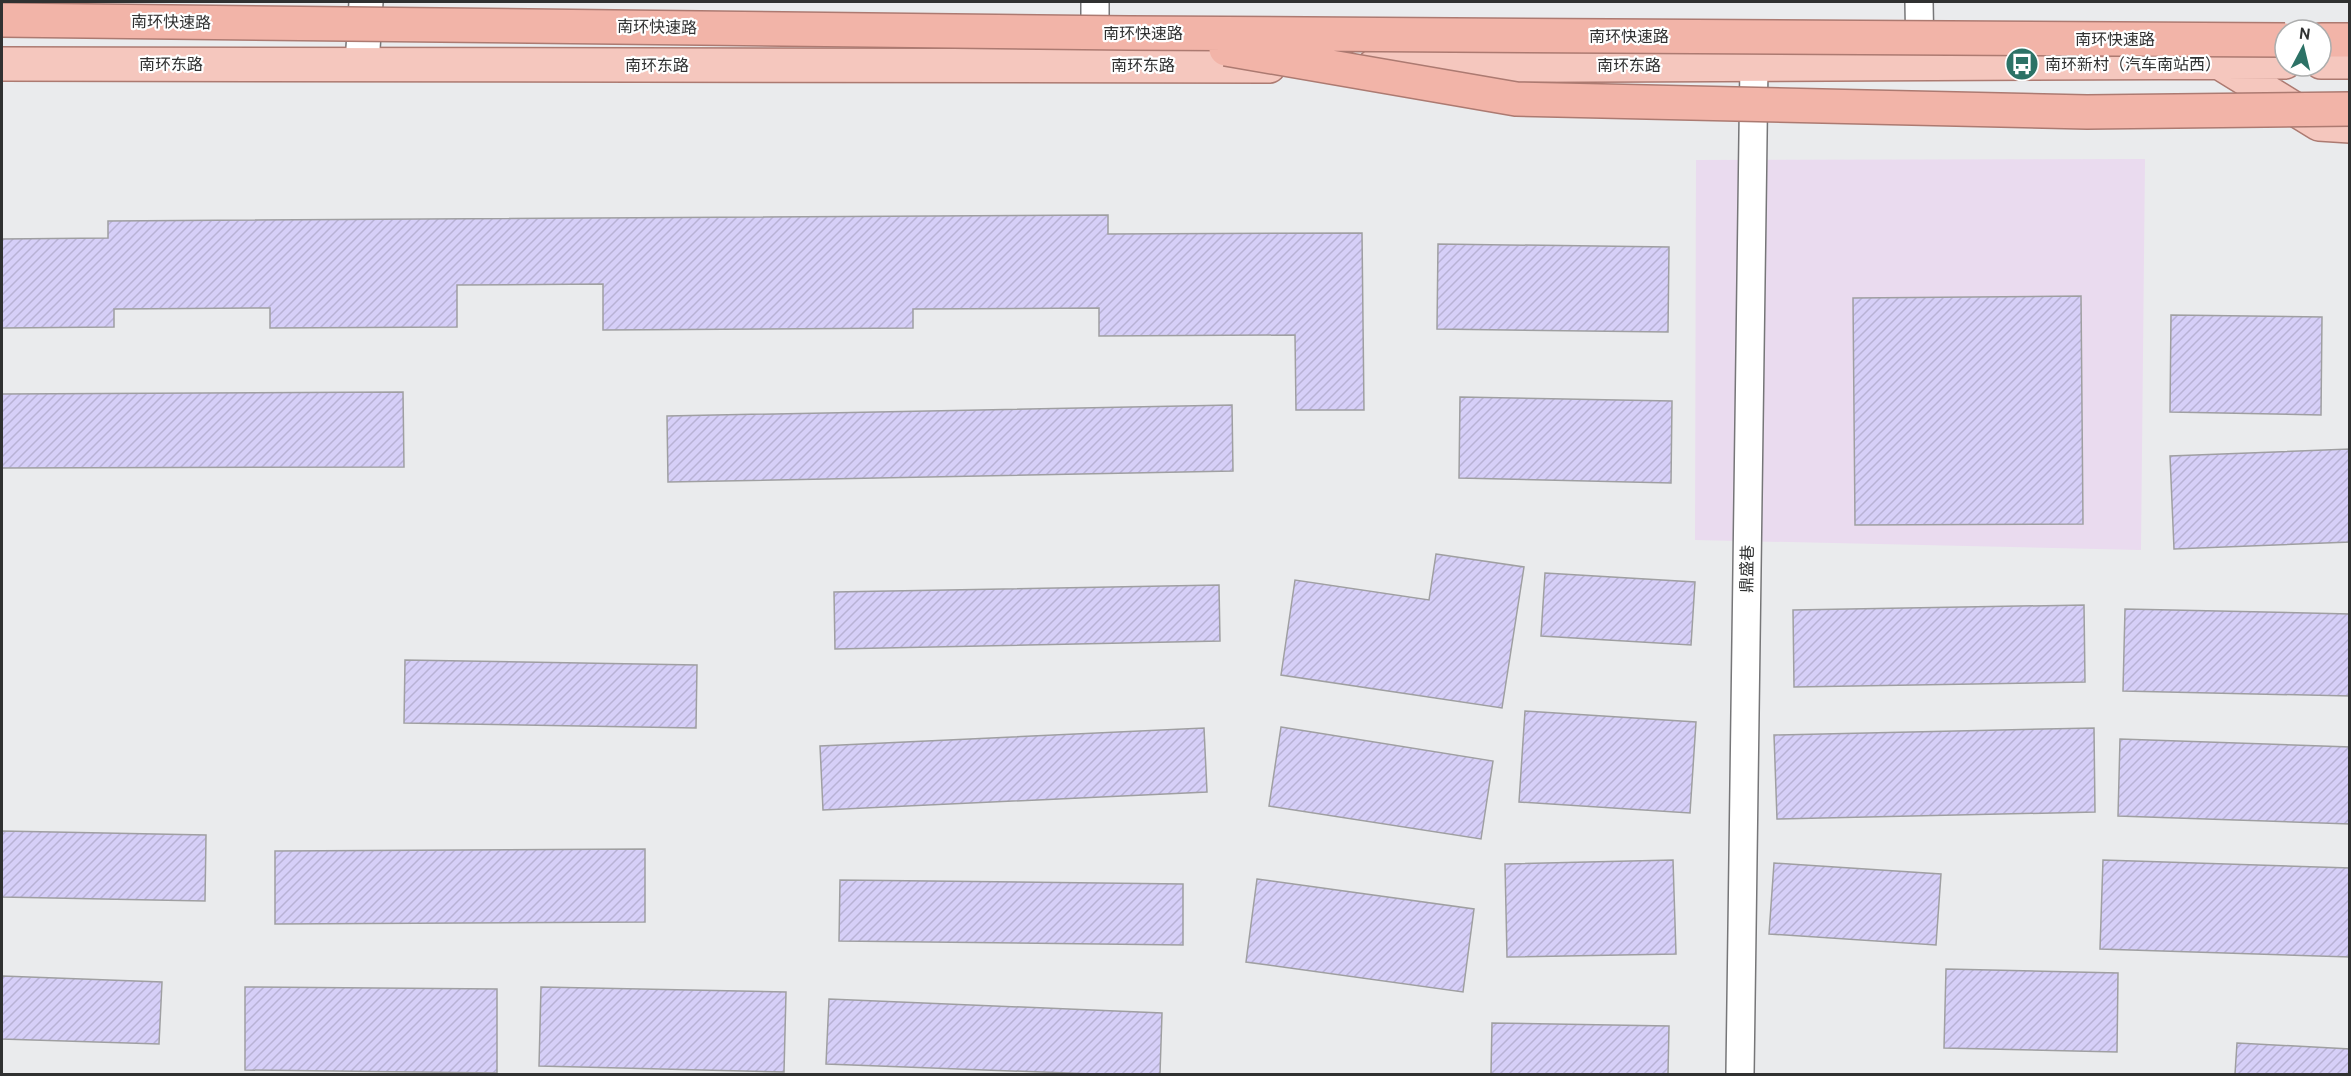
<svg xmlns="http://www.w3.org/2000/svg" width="2351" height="1076" font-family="Cabin,'Noto Sans SC',sans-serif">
<defs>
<pattern id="building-hatch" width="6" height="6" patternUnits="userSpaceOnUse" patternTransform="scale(1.5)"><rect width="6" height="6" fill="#d6cff8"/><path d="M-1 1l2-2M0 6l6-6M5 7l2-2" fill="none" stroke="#b8b2d5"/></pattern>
</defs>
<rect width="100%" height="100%" fill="#eaebed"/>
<path fill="#eadbef" d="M2145,159L2141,550L1695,540L1696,160Z"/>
<path fill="url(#building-hatch)" stroke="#9f9fa1" stroke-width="1.5" d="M1108,215V234L1362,233L1364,410H1296L1295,335L1099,336V308L913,309V328L603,330V284L457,285V327L270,328V308L114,309V327L2,328V239L108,238V221Z
M1438,244L1669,247L1668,332L1437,329Z
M2081,296L2083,524L1855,525L1853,298Z
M2171,315L2322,317L2321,415L2170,412Z
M403,392L404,467L2,468V394Z
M1460,397L1672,401L1671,483L1459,478Z
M1232,405L1233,471L668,482L667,416Z
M2350,449V542L2174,549L2170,456Z
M1436,554L1524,567L1502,708L1281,675L1295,580L1429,600Z
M1545,573L1695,582L1691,645L1541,636Z
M1219,585L1220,641L835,649L834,592Z
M2084,605L2085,682L1794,687L1793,610Z
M2125,609L2350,614V696L2123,691Z
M405,660L697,665L696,728L404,723Z
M1525,711L1696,722L1690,813L1519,802Z
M1281,727L1493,761L1481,839L1269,806Z
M1204,728L1207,792L823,810L820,746Z
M2094,728L2095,812L1777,819L1774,735Z
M2120,739L2350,747V824L2118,816Z
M2,831L206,835L205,901L2,897Z
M645,849V922L275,924V851Z
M1673,860L1676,954L1507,957L1505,864Z
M2103,860L2350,868V957L2100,949Z
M1774,863L1941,874L1936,945L1769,934Z
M1257,879L1474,909L1463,992L1246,962Z
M840,880L1183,884V945L839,941Z
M1946,969L2118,973L2117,1052L1944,1048Z
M2,976L162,982L159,1044L2,1039Z
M245,987L497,989V1073L245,1070Z
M541,987L786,992L784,1072L539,1066Z
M829,999L1162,1013L1160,1074H1094L826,1064Z
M1492,1023L1669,1026L1668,1074H1491Z
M2237,1043L2350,1049V1074H2235Z"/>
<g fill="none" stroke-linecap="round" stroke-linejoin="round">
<defs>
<path id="minor" d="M1095,2V51
M1919,2L1920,57
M1740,1074L1754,64"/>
<path id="tertiary" d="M362,64L366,2"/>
<path id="primary" d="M2321,62H2350
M2220,63L2319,124L2350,126
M2,64L1269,66
M1374,66L2285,62"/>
<path id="trunk" d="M2321,40H2350"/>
</defs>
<use href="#minor" stroke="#767678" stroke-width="30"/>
<use href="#tertiary" stroke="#767678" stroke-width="36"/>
<use href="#primary" stroke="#ac7a71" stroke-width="36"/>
<use href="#trunk" stroke="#ac7a71" stroke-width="36"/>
<use href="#minor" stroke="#fff" stroke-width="27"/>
<use href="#tertiary" stroke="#fff" stroke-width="33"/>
<use href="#primary" stroke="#f5c7be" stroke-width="33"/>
<use href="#trunk" stroke="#f2b4a8" stroke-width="33"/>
<defs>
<path id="trunk-bridge" d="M2,20L1129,33L2285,40
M1226,49L1516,99L2087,112L2350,109"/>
</defs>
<use href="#trunk-bridge" stroke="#ac7a71" stroke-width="36" stroke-linecap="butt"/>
<use href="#trunk-bridge" stroke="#f2b4a8" stroke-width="33"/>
</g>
<defs>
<symbol id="bus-disc" viewBox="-11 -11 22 22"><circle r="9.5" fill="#2c7266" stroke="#fff"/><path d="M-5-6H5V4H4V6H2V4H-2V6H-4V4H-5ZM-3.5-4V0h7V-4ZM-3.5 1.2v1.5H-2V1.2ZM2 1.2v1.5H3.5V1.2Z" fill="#fff"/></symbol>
</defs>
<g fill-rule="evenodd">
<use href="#bus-disc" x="2003" y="45" width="38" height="38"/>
</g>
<g text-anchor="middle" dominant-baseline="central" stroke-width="4.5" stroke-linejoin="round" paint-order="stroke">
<g font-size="16" fill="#303131" stroke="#fff">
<text transform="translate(171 22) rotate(1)">南环快速路</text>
<text transform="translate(657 27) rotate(1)">南环快速路</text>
<text x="1143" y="33">南环快速路</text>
<text x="1629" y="36">南环快速路</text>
<text x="2115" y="39">南环快速路</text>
<text x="171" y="64">南环东路</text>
<text x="657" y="65">南环东路</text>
<text x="1143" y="65">南环东路</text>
<text x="1629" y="65">南环东路</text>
<text transform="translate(1747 569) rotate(-89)">鼎盛巷</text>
</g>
<g font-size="16" fill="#303131" stroke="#fff" text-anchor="start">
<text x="2045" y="64">南环新村（汽车南站西）</text>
</g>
</g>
<rect width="2351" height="1076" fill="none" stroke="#303131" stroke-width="6"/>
<g transform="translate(2303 48) rotate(7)"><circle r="28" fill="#ffffff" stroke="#acadad" stroke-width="1.5"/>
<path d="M0-4.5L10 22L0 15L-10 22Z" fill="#2c7266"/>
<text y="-9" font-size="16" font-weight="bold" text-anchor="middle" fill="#303131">N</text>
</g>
</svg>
